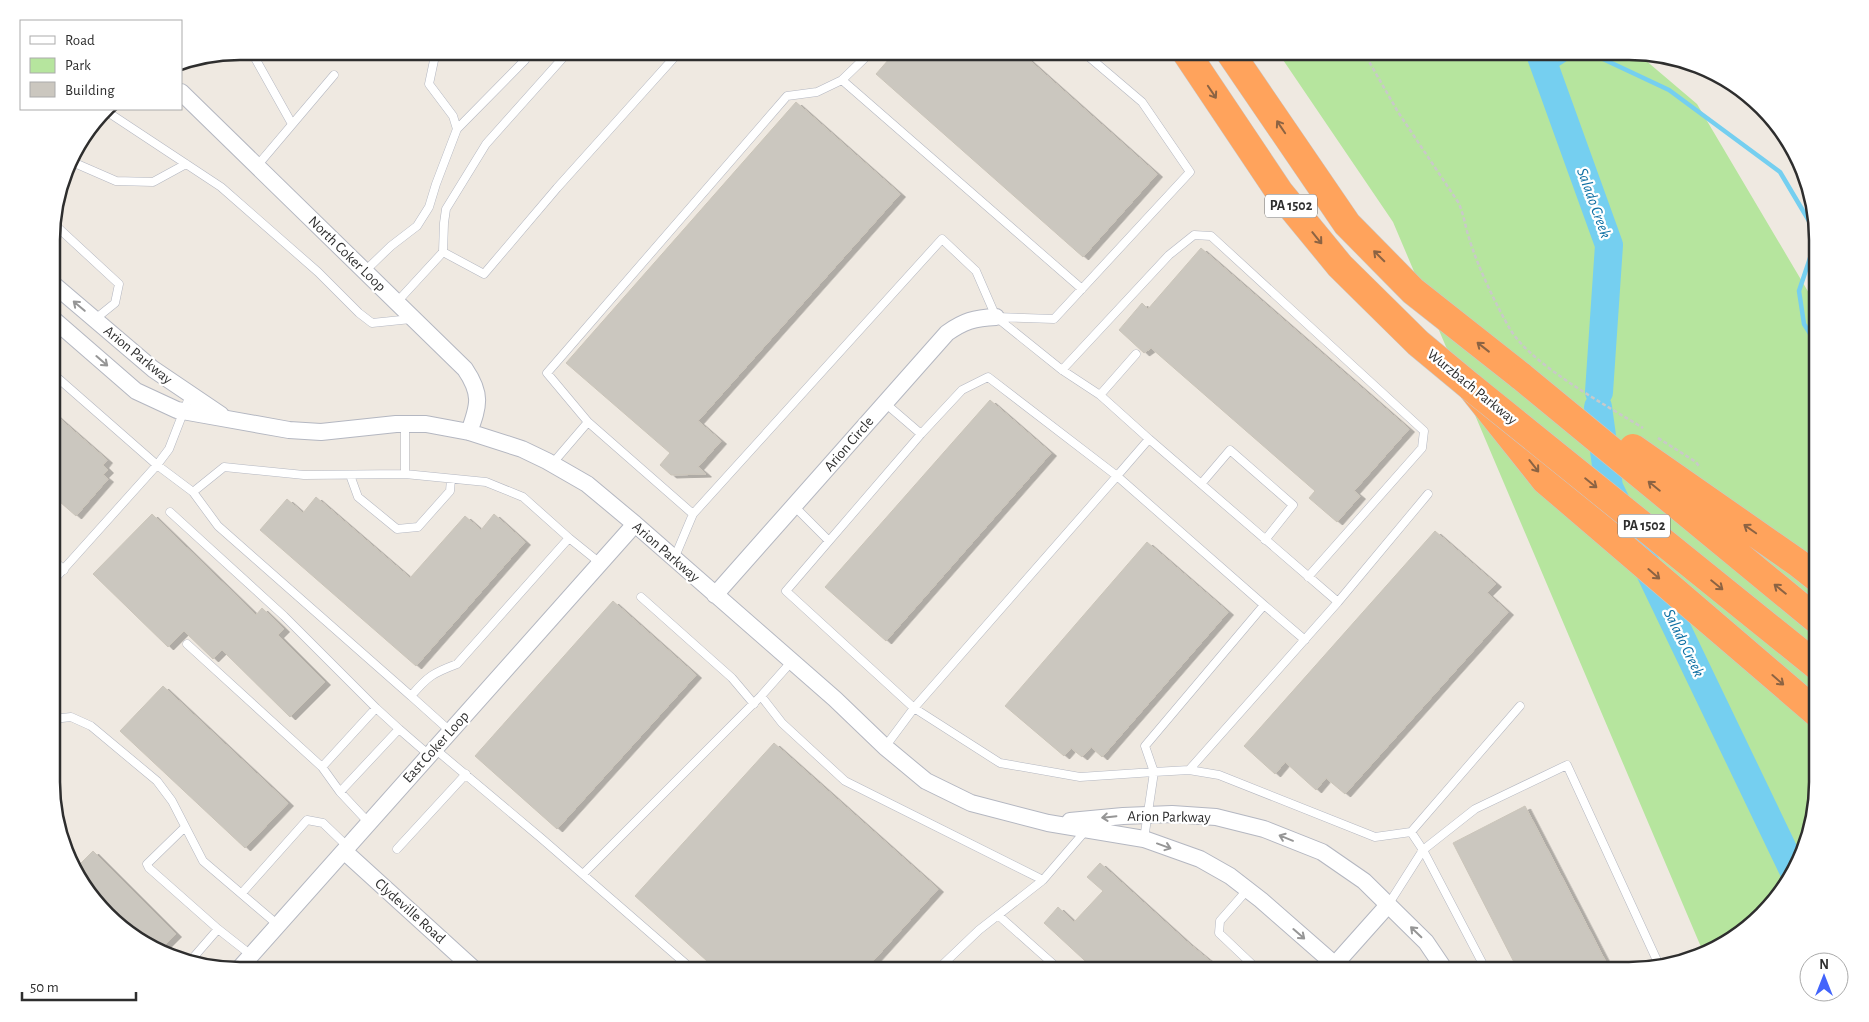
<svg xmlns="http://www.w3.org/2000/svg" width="1869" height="1022" font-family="'Alegreya Sans',sans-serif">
<defs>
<filter id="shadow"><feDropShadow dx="5.5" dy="3" stdDeviation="0" flood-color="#0004"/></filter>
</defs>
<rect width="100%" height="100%" fill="#efe9e1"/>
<path fill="#b6e59e" d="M1277,51H1629L1637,53L1697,104L1816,305L1818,782L1798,866L1771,907L1733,939L1704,954L1393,222Z"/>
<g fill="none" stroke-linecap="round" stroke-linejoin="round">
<path stroke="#75cff0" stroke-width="4.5" d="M1586,51L1669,90L1780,172L1815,231L1812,252L1799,291L1804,324L1817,345
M1547,71L1578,51"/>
<path stroke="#75cff0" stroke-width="28" d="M1539,51L1609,245L1599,392
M1598,407L1609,487L1794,872"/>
</g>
<path fill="#cbc7bf" stroke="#cbc5ba" filter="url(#shadow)" d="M896,51H1019L1157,174L1083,257L876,74Z
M796,102L900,194L698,421L721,441L698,467L706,474L671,475L660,465L670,453L566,363Z
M1201,248L1409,429L1354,491L1360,496L1337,522L1309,498L1315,491L1151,348L1144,353L1119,330L1142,303L1148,309Z
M990,400L1051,453L886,641L825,587Z
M52,412L107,460L103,465L108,470L103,475L108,479L76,516L52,495Z
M316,497L410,578L465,516L481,530L494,514L525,542L416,666L260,530L287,499L303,513Z
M152,514L256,615L262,608L284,629L278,635L325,682L290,717L222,650L213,659L184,631L168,647L93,574Z
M1435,531L1496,584L1487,593L1508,612L1345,794L1326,778L1316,790L1285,762L1275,774L1244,746Z
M1147,542L1228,612L1102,757L1091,747L1082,757L1071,748L1064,756L1005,706Z
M613,601L696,675L557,829L475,756Z
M163,686L288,803L245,848L120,731Z
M774,743L938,889L864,971H718L635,896Z
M1525,806L1610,970H1518L1453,843Z
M93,851L176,934L158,952L116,924L83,887L76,868Z
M1100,863L1187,942L1221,970L1096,971L1044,923L1058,907L1074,922L1103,891L1087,877Z"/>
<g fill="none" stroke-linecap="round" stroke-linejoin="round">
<defs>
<path id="lane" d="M251,51L292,124
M436,51L429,84L453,116L457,129
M872,51L842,80L1082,289
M106,111L221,187L318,272L359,313L372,323L411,319
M70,161L116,181L153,182L186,164
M257,166L334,75
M53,223L119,284L115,303L94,320
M443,252L484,274L557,188L680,51
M365,271L391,246L417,226L429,207L436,184L457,129L525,60L528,51
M397,302L443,252L444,223L446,209L486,144L569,51
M996,317L1054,319L1190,172L1142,102L1082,51
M1062,370L1169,255L1194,235L1211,236L1424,431L1422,448L1308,577
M52,373L157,465L169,449L190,395
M1100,395L1136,354
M588,422L547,373L787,96L817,92L842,80
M1149,439L1338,602L1189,770
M552,464L588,422L693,514L674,559
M405,474L486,482L523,497L569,538L457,664C433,673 428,676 411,696L450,731
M350,475L358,497L397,529L418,527L450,491L451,479
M1201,484L1230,450L1293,505L1265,540
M193,492L218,526L411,696
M794,506L829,541L786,591L914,708L1117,476L988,377L962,390L921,434
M170,512L284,616L376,708L322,767L340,792L369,823
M693,514L942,239L976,271L996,317L1062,370L1100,395L1149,439L1117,476L1264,605L1145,746L1154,772L1080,777L1000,763L914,708L885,747
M569,538L600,563
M829,541L921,434L885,403
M52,559L64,570
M52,582L157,465L193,492L224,467L304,475L405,474V424
M641,597L732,678L754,704
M1338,602L1428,494
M1264,605L1305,640
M187,644L322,767
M761,696L782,723L845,781L1043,880
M53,719L71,717L91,726L157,781L172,801L203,861L278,925
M399,729L429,755
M435,749L541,838L694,971
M340,792L399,729L376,708
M185,827L147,864L149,868L218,929
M1144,839L1154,772L1189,770L1219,775L1375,837L1411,832L1520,706
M397,849L466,774
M583,874L761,696L792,661
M1248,889L1220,921L1219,933L1258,970
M242,893L307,820L323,823L348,847
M1388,905L1423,850L1411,832
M998,915L1061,971
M192,959L218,929L251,955
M1486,970L1423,850L1475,809L1567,765L1660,967
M936,971L979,930L1043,880L1087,829"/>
<path id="street" d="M181,92L465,369C482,394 479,405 469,432
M52,283L153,369L221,415
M52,318L136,391L177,410L289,430L321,432L396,424H426L469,432L522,449L547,461L587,484L635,524L835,699L885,747L926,781L971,803L1048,823L1144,839L1200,859L1230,876L1261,900L1341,970
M715,595L947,333C964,321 974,318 996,317
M1070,821L1123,816L1172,814L1216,817L1264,829L1322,852L1364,881L1426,942L1445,970
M344,851L476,971
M238,970L635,524
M1330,970L1388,905"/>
<path id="highway" d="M1185,51L1280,193L1340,266L1418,343L1471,387L1545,480L1818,714
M1229,51L1347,224L1413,291L1522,377"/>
</defs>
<use href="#lane" stroke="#b4b7c1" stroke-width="9"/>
<use href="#street" stroke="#b4b7c1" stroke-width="18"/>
<use href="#highway" stroke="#c9c9c9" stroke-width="29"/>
<path stroke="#c9c9c9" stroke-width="2.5" stroke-dasharray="4 2.5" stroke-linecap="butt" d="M1363,51L1398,112L1458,202C1464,214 1465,226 1469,238C1477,265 1496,305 1510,329C1531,365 1606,405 1643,428
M1658,438L1696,462L1700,468"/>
<use href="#lane" stroke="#fff" stroke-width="8"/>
<use href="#street" stroke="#fff" stroke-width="16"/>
<use href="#highway" stroke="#ffa35c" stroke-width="28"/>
<defs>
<path id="highway-bridge" d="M1522,377L1817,620
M1471,387L1817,666
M1633,448L1798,563L1817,578"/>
</defs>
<use href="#highway-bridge" stroke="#c9c9c9" stroke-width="29" stroke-linecap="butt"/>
<use href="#highway-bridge" stroke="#ffa35c" stroke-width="28"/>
</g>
<defs><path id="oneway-shaft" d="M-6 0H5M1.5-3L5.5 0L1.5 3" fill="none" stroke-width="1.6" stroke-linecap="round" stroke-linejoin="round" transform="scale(1.25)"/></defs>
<g stroke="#8c6343">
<use href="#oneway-shaft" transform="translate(1212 92) rotate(56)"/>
<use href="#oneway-shaft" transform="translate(1281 127) rotate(-124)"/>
<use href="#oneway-shaft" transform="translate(1317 238) rotate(51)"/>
<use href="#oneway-shaft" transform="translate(1379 256) rotate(-135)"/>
<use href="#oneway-shaft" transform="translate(1483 347) rotate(-142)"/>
<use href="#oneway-shaft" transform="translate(1534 466) rotate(52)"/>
<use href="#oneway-shaft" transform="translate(1591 483) rotate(39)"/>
<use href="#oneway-shaft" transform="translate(1654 486) rotate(-141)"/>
<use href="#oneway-shaft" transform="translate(1750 529) rotate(-145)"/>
<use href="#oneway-shaft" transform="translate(1654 574) rotate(41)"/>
<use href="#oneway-shaft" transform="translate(1717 585) rotate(39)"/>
<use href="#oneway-shaft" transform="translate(1780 589) rotate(-141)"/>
<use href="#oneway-shaft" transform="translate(1778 680) rotate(41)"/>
</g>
<g stroke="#969696">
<use href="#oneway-shaft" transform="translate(79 306) rotate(-140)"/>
<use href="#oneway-shaft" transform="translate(102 361) rotate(41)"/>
<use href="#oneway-shaft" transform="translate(1109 817) rotate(174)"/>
<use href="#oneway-shaft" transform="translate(1286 838) rotate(-158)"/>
<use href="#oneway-shaft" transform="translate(1164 846) rotate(20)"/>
<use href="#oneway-shaft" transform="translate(1416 932) rotate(-136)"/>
<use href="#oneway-shaft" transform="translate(1299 934) rotate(41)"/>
</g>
<g text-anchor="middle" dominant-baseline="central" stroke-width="4.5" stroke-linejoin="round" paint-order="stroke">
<g fill="#fff" stroke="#6d6d6d" stroke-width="1">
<rect x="1265" y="194.5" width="52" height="23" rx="4"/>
<rect x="1618" y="514.5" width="52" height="23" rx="4"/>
</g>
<g font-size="14" font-weight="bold" fill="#2e2e2e">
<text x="1291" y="206">PA 1502</text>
<text x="1644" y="526">PA 1502</text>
</g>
<g font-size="15" fill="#2e2e2e" stroke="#fff">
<text transform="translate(347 254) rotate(44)">North Coker Loop</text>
<text transform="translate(138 355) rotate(39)">Arion Parkway</text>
<text transform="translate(1472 387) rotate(39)">Wurzbach Parkway</text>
<text transform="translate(849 444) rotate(-49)">Arion Circle</text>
<text transform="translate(666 552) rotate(41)">Arion Parkway</text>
<text transform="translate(436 747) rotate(-48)">East Coker Loop</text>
<text transform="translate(1169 817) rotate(1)">Arion Parkway</text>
<text transform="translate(410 911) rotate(42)">Clydeville Road</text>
</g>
<g font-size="16" font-style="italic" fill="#0d6fa3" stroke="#fff">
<text transform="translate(1594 203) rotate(70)">Salado Creek</text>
<text transform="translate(1684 643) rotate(64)">Salado Creek</text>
</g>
</g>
<path d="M0 0H1869V1022H0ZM240 60H1629A180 180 0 0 1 1809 240V782A180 180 0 0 1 1629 962H240A180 180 0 0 1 60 782V240A180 180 0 0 1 240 60Z" fill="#fff" fill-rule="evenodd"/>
<path fill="none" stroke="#2e2e2e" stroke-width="2.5" d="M240 60H1629A180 180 0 0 1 1809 240V782A180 180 0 0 1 1629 962H240A180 180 0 0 1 60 782V240A180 180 0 0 1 240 60Z"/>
<rect x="20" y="20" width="162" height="90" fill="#ffffff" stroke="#ababab"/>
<rect x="30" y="36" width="25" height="8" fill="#ffffff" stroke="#ababab"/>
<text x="65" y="45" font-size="15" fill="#2e2e2e">Road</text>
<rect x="30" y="58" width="25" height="15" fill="#b6e59e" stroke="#ababab"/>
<text x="65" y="70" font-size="15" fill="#2e2e2e">Park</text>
<rect x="30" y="82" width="25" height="15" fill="#cbc7bf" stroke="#ababab"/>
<text x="65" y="95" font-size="15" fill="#2e2e2e">Building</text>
<g transform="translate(1824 977)"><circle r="24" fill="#ffffff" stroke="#ababab"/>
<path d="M0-4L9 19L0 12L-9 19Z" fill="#4264fb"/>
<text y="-8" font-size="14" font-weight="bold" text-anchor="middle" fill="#2e2e2e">N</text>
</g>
<path d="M22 992v8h114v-8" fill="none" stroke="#2e2e2e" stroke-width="2.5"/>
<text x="30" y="992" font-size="15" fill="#2e2e2e" stroke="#ffffff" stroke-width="4" paint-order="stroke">50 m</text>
</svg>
